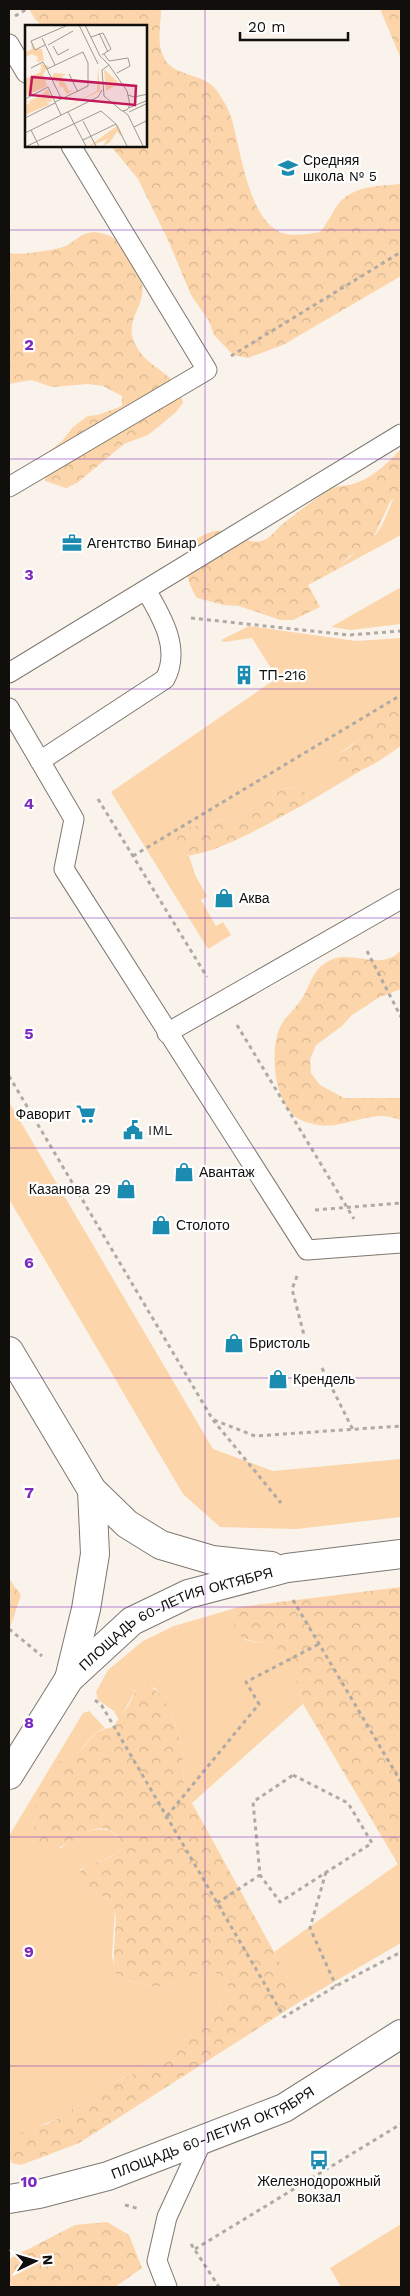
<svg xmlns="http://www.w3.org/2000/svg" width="410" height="2296" viewBox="0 0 410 2296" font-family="'Work Sans',sans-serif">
	<defs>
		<pattern id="forest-crowns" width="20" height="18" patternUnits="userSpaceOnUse" patternTransform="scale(1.25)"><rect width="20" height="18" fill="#fcd5aa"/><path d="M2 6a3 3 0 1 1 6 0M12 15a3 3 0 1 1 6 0" fill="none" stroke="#d7b691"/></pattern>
	</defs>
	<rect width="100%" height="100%" fill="#faf3eb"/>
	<g fill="#fcd5aa">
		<path d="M398,490H401V535L338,569C350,554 368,546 379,530C387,518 390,503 398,490Z"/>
		<polygon points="401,587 401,624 351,630 331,627"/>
		<polygon points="249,626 356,641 401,638 401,706 379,719 360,739 338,754 342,773 362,770 305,804 307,793 299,788 282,789 262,804 238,816 182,829 180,856 189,856 196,877 207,896 201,900 216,926 223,922 231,935 208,949 111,792 277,678 252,638 224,642 221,640"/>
		<polygon points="9,1102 213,1449 273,1471 401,1459 401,1517 296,1529 220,1527 183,1494 9,1199"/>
		<path d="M239,1607L232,1618L245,1640C254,1642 265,1642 273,1645C292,1655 298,1685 303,1704L192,1803L184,1786L182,1747L171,1711L155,1688L139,1684L119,1720L114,1711L98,1700L96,1692L108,1670L143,1641L174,1626Z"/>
		<path d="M89,1711L105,1728C90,1733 88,1744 77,1753C71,1758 62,1758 57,1764C39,1783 32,1810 34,1835L61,1848C79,1834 104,1818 121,1840V1849C109,1862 93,1860 80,1870L87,1891L97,1893L112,1902L115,1909L112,1956L116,1974C131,1983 153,1990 171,1984C191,1978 206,1965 226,1978L228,1987L210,2023L204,2029L187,2038L155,2064L102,2088L61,2117L40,2126L9,2146V1836L83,1713Z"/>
		<polygon points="398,1864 401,1864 401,1943 301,2001 274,1952"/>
		<polygon points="401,2224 401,2287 341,2287 330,2268"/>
	</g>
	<g fill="url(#forest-crowns)">
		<path d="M29,9H161C161,24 156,43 164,58C174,78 205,72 217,91C222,98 227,106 230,114C241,145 247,225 286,234C297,236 309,234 320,232C328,223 333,211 339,203C355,185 380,186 401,184V276L283,345L248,358L233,355L214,335L209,321L191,295L168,240L138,179L111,146H146V26H42L35,19Z"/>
		<polygon points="380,9 401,9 401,59"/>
		<path d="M94,232C118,234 127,249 136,270C138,274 141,279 142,284C146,308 122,320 136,346C150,372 177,370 183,403L176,412L158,427L148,435L124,444L77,483L66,488L45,481L44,461L47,453L62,441L73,427L88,416L98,415L122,406V396L103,386L88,384L52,387L31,380L9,384V253C18,256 54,250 63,247C75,242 80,233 94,232Z"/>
		<path d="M401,449V490L390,502L371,543L348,557L338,569L308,585L320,607L293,620H280L239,606L224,605L197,598C188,584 185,571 187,554C187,547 193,541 200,537C231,518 243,549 264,540C272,537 277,528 284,523C298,512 316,498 331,489C338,485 348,486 356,483C374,477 388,462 401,449Z"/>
		<path d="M401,706V746C382,758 347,789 328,763L332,755C354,751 367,728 384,715C389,711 396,709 401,706Z"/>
		<path d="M299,788L307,793L305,804C274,820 214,857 180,856L173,850L172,842L175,833L182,829L238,816L262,804L282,789Z"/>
		<path d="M401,950V989L378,998L352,1015L342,1026L316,1045L310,1060L311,1073L320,1085L344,1098H401V1120C366,1105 341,1138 301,1120C274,1109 269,1051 280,1027C285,1017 297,1007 303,997C311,983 313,969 329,961C351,948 382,973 401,950Z"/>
		<polygon points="9,1579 21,1595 9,1631"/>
		<path d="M401,1587V1864H398L303,1704C298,1685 293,1664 279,1650C260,1633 240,1653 232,1618L239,1607Z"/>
		<path d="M147,1683L161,1695L171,1711L182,1747L184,1786L192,1803L301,2001L79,2143L21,2165L12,2163L9,2157L11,2140L24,2131L47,2124L61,2117L102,2088L155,2064L174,2047L210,2023L228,1987L226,1978C205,1965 191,1979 171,1984C153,1990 132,1983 116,1974C109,1956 122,1912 111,1902C102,1893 89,1893 80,1887L77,1878C84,1857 105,1867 121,1849V1840C93,1803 65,1867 35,1844C31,1815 35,1786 56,1764C62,1758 71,1758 77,1753C94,1740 87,1732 113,1727L128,1706L139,1684Z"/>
		<polygon points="107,2222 129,2235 142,2268 115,2287 9,2287 9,2259 75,2225"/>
	</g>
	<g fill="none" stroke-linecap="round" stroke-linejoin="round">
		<defs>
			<g id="lane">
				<polyline points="9,44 26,73"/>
				<polyline points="9,487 207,370 71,146"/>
				<polyline points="9,673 401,434"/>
				<polyline points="9,708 74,819 64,869 307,1250 401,1243"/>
				<path d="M40,761L165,679C181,649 162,617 146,590"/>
				<polyline points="167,1033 401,899"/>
				<polyline points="167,2287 157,2261 167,2217 204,2137"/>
			</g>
			<g id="primary">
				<polyline points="9,1351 92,1490 127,1524 161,1545 212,1560 271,1566"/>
				<polyline points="69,1679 86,1609 95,1554 92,1490"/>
				<path id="s1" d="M9,1775L69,1679L132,1621L188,1594L287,1568L401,1554"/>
				<path id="s2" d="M9,2199L39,2194L108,2176L284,2108L401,2034"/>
			</g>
		</defs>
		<use href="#lane" stroke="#7e7871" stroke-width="21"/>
		<use href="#primary" stroke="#7e7871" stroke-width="30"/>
		<g stroke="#afaaa4" stroke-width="3" stroke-dasharray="4 4" stroke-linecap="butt">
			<polyline points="15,16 27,9"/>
			<polyline points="231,356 401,252"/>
			<polyline points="191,618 349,635 401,631"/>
			<polyline points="98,799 207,977"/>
			<polyline points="133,856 401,695"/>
			<polyline points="367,951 401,1017"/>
			<polyline points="237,1025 354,1219"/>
			<polyline points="9,1076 213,1420 281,1503"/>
			<polyline points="315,1210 401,1203"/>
			<polyline points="297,1276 292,1289 304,1335"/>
			<polyline points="322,1368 353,1430"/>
			<polyline points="214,1420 255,1436 401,1426"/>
			<polyline points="293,1600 401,1782"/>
			<polyline points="9,1629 42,1656"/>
			<polyline points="95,1700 102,1706 284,2017 336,1986 401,1952"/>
			<polygon points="293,1775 348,1803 372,1843 280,1902 260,1875 253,1802"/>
			<polyline points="167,1816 259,1704 246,1682 319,1644"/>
			<polyline points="326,1872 310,1928 336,1986"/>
			<polyline points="217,1903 260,1875"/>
			<polyline points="125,2205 140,2209"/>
			<polyline points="191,2244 219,2287"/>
			<polyline points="195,2249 401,2124"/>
		</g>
		<use href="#lane" stroke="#fff" stroke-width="19"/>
		<use href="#primary" stroke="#fff" stroke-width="28"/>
	</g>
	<path fill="none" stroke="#7b2cbf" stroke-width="1" stroke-opacity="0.55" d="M205,9V2287M9,230H401M9,459H401M9,689H401M9,918H401M9,1148H401M9,1378H401M9,1607H401M9,1837H401M9,2066H401"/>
	<defs>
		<symbol id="school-bare" viewBox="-9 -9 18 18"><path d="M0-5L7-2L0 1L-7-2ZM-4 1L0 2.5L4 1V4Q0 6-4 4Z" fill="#1c8bb0" stroke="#fff" stroke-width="2.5" paint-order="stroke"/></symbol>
		<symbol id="office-bare" viewBox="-9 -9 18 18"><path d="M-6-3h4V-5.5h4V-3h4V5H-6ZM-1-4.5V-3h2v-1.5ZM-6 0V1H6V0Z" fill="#1c8bb0" stroke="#fff" stroke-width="2.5" paint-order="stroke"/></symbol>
		<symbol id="building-bare" viewBox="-9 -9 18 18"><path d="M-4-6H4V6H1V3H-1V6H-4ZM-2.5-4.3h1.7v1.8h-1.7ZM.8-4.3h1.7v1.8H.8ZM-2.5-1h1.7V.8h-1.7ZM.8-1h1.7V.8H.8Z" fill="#1c8bb0" stroke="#fff" stroke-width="2.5" paint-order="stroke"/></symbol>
		<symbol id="shop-bare" viewBox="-9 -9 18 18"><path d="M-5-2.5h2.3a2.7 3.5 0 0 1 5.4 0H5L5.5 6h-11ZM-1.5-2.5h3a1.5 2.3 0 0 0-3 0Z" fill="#1c8bb0" stroke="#fff" stroke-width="2.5" paint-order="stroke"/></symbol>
		<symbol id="supermarket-bare" viewBox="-9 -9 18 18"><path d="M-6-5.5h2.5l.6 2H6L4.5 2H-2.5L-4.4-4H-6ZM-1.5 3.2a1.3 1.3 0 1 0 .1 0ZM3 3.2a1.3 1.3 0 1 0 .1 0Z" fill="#1c8bb0" stroke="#fff" stroke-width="2.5" paint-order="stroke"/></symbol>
		<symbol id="civic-bare" viewBox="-9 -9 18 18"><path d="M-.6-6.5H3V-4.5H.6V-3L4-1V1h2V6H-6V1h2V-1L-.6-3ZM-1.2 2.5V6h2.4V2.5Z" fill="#1c8bb0" stroke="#fff" stroke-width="2.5" paint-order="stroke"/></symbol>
		<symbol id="bus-bare" viewBox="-9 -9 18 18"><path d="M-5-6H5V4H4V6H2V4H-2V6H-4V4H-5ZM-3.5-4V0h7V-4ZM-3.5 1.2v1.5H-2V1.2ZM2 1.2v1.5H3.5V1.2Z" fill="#1c8bb0" stroke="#fff" stroke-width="2.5" paint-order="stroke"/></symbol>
	</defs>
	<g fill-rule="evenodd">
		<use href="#school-bare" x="274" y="154" width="28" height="28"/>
		<use href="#office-bare" x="58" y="529" width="28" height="28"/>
		<use href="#building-bare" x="230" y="661" width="28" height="28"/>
		<use href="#shop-bare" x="210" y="884" width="28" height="28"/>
		<use href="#supermarket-bare" x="72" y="1100" width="28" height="28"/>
		<use href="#civic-bare" x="119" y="1116" width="28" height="28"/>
		<use href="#shop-bare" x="170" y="1158" width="28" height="28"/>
		<use href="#shop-bare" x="112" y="1175" width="28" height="28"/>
		<use href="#shop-bare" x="147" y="1211" width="28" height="28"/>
		<use href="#shop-bare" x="220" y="1329" width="28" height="28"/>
		<use href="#shop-bare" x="264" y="1365" width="28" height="28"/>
		<use href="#bus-bare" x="305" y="2146" width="28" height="28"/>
	</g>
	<g text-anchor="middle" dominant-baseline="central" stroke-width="4.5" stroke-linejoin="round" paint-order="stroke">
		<g font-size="14" fill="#110f0c" stroke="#fff" text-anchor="start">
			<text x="303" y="160">Средняя<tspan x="303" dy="16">школа № 5</tspan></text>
			<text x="87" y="543">Агентство Бинар</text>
			<text x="259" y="675">ТП-216</text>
			<text x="239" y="898">Аква</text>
			<text x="71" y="1114" text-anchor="end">Фаворит</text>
			<text x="148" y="1130">IML</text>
			<text x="199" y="1172">Авантаж</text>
			<text x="111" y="1189" text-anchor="end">Казанова 29</text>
			<text x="176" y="1225">Столото</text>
			<text x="249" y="1343">Бристоль</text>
			<text x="293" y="1379">Крендель</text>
			<text x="319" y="2181" text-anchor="middle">Железнодорожный<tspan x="319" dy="16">вокзал</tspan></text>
		</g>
		<g font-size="14" fill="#110f0c" stroke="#fff">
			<text stroke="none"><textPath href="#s1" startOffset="239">ПЛОЩАДЬ 60-ЛЕТИЯ ОКТЯБРЯ</textPath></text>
			<text stroke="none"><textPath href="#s2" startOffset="215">ПЛОЩАДЬ 60-ЛЕТИЯ ОКТЯБРЯ</textPath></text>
		</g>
	</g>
	<g transform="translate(25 25)">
		<rect width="122" height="122" fill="#faf3eb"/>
		<path d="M73,41L75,66L36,85L72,66ZM29,48L41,49L37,52L44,66L49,65L42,69L37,61L35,63L33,53L32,57L27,51ZM13,72L11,82L19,76L25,79L0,90V81L6,77L0,78Z" fill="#fcd5aa"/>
		<path d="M6,18L10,24H17L19,36L12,37L13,32L6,29L0,33L1,27L7,24ZM15,39L24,41L18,49L22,61L0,71V54L16,47L15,43L18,45ZM80,45L94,58L81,66L79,45ZM23,64L27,77H18L16,81L11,82L10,75ZM93,100L96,107V111L92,107L85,117L78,121L82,114L63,122Z" fill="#fcd5aa"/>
		<path fill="none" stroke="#9d9892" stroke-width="1" d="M54,0L73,39M60,0L75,31L84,40M74,8L83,27M66,12L78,8L86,24L77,30M17,13L30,40M20,20L10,25L6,16L43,0M23,20L48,6M28,21L33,30L44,24M79,29L84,36L103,33L105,41L92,48M84,40L102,66L105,80L102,85L97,86L79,71L77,45ZM6,43L18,37L22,44M44,49L53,67M103,70L109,72L123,69M0,74L23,62L36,90M30,77L63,61V38L58,27L22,44L36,73M104,83L123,75M98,86L103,90L119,123M43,87L62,123M104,87L123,78M0,93L30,78M58,96L72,123M109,102L123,95M6,105L15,123M0,108L73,72L77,65M58,115L91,99M0,122L76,86L91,99L103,123"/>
		<path fill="#c2185b" fill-opacity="0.15" stroke="#c2185b" stroke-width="2.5" d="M7,52L111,61L110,80L5,70Z"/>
		<rect width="122" height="122" fill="none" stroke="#110f0c" stroke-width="2.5"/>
	</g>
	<g font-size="16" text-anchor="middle" font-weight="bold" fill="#7b2cbf" stroke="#fff" stroke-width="4.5" stroke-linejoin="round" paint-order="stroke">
		<text x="29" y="350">2</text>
		<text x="29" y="580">3</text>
		<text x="29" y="809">4</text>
		<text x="29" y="1039">5</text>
		<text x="29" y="1268">6</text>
		<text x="29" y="1498">7</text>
		<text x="29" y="1728">8</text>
		<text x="29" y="1957">9</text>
		<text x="29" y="2187">10</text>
	</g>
	<rect width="410" height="2296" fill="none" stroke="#110f0c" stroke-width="20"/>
	<g transform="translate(35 2261) rotate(85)" stroke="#ffffff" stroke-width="4" paint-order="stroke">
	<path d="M0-4L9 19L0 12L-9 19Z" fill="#110f0c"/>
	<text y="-8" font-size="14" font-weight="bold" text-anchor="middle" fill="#110f0c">N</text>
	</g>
	<path d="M240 32v8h108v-8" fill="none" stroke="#110f0c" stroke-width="2.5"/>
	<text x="248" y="32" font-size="15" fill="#110f0c" stroke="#ffffff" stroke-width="4" paint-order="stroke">20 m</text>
</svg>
